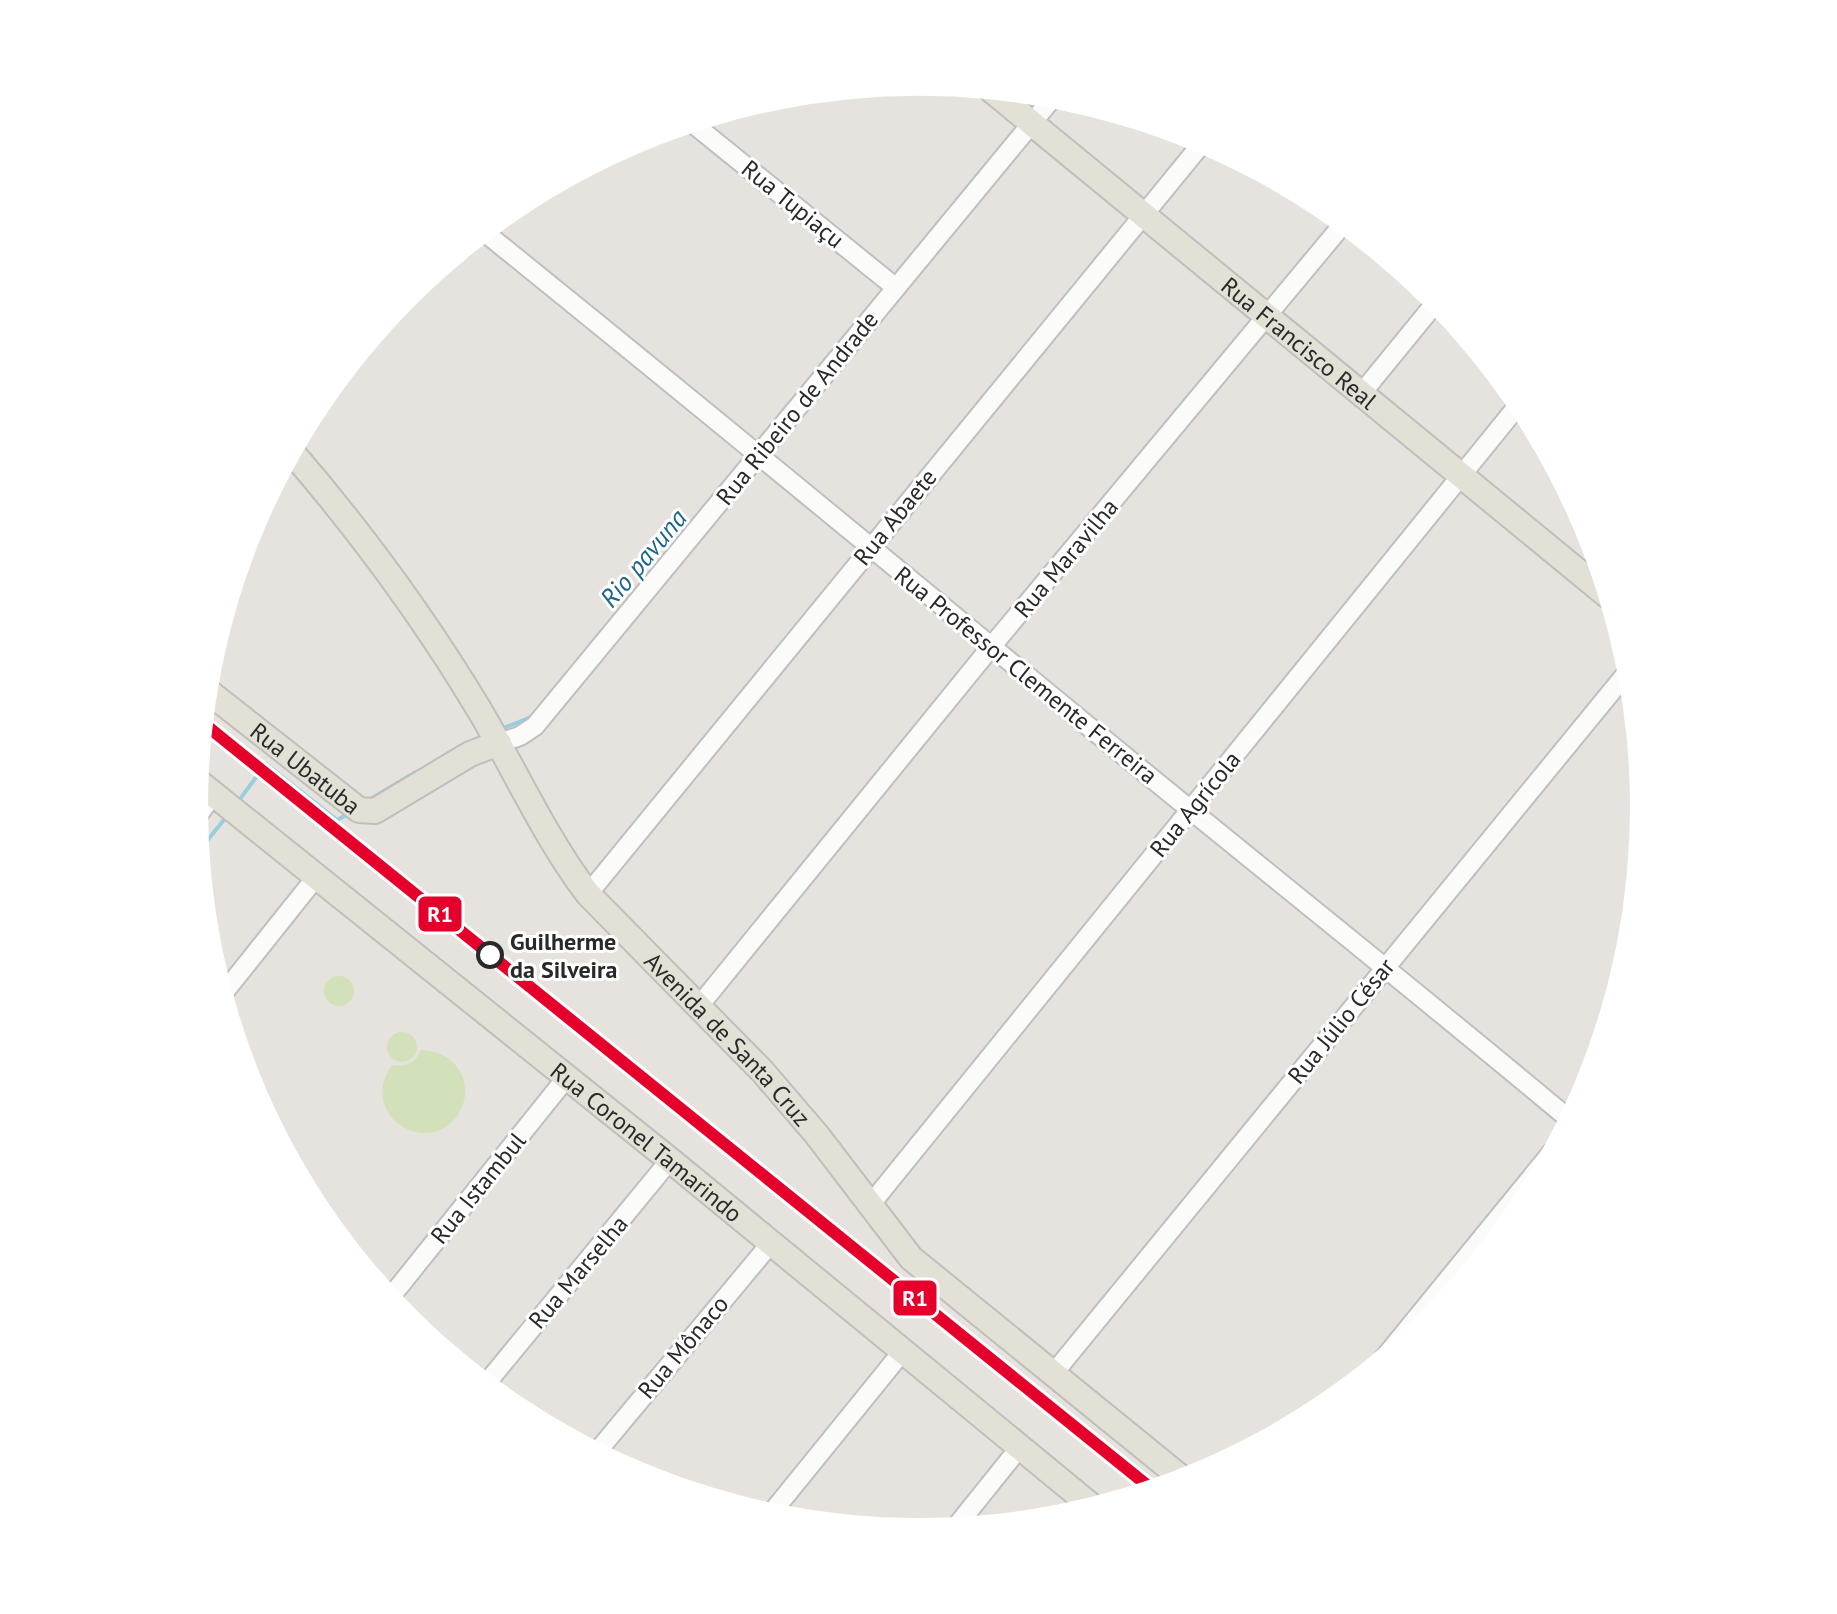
<svg xmlns="http://www.w3.org/2000/svg" width="1837" height="1614" viewBox="0 0 1837 1614" font-family="'PT Sans',sans-serif">
	<rect width="100%" height="100%" fill="#e6e3df"/>
	<g fill="#d2e1ba">
		<circle cx="339" cy="991" r="15"/>
		<circle cx="402" cy="1047" r="15"/>
		<path d="M421,1050C439,1051 454,1058 462,1075C467,1087 466,1100 460,1111C432,1162 356,1116 392,1065C405,1067 415,1064 421,1050Z"/>
	</g>
	<g fill="none" stroke-linecap="round" stroke-linejoin="round">
		<g stroke="#9acde0" stroke-width="4">
			<polyline points="499,730 531,717"/>
			<polyline points="369,800 416,772"/>
			<polyline points="237,803 266,764 337,820 348,814"/>
			<polyline points="198,852 227,816"/>
		</g>
		<defs>
			<g id="minor">
				<polyline points="691,122 895,287"/>
				<path d="M483,231C703,408 920,588 1138,767C1282,885 1427,1000 1570,1120"/>
				<polyline points="1361,394 1437,301"/>
				<polyline points="283,466 295,456"/>
				<polyline points="499,743 520,736 535,726 1055,95"/>
				<polyline points="195,819 214,794"/>
				<polyline points="588,894 1204,141"/>
				<polyline points="222,995 317,876"/>
				<polyline points="699,1006 991,647 1344,223"/>
				<polyline points="870,1205 1520,403"/>
				<polyline points="389,1299 567,1077"/>
				<polyline points="1384,1358 1552,1152"/>
				<polyline points="1053,1374 1630,669"/>
				<polyline points="485,1385 670,1160"/>
				<polyline points="596,1453 771,1243"/>
				<polyline points="769,1516 902,1352"/>
				<polyline points="955,1528 1020,1447"/>
			</g>
			<g id="major">
				<path id="s1" d="M990,89L1608,596"/>
				<path id="s2" d="M291,451C360,531 426,621 480,711C516,772 545,837 588,894L763,1072L817,1135L911,1258L1184,1480"/>
				<path id="s3" d="M205,689L359,810L375,811L470,754L499,743"/>
				<path id="s4" d="M196,780L670,1160L1094,1508"/>
			</g>
		</defs>
		<use href="#minor" stroke="#c0bfc0" stroke-width="22"/>
		<use href="#major" stroke="#bfbebd" stroke-width="28"/>
		<use href="#minor" stroke="#fbfbfa" stroke-width="18"/>
		<use href="#major" stroke="#e3e0d5" stroke-width="24"/>
		<defs>
			<polyline id="rail-1" points="202,722 1153,1490"/>
		</defs>
		<use href="#rail-1" stroke="#fff" stroke-width="18"/>
		<use href="#rail-1" stroke="#e4002b" stroke-width="12"/>
	</g>
	<circle fill="#fff" stroke="#292929" stroke-width="4" cx="490" cy="955" r="12"/>
	<g text-anchor="middle" dominant-baseline="central" stroke-width="6" stroke-linejoin="round" paint-order="stroke">
		<g font-size="24" fill="#292929" stroke="#fff">
			<text transform="translate(793 204) rotate(39)">Rua Tupiaçu</text>
			<text stroke="none"><textPath href="#s1" startOffset="400">Rua Francisco Real</textPath></text>
			<text transform="translate(797 408) rotate(-51)">Rua Ribeiro de Andrade</text>
			<text transform="translate(895 517) rotate(-51)">Rua Abaete</text>
			<text transform="translate(1066 558) rotate(-50)">Rua Maravilha</text>
			<text transform="translate(1026 675) rotate(39)">Rua Professor Clemente Ferreira</text>
			<text stroke="none"><textPath href="#s3" startOffset="128">Rua Ubatuba</textPath></text>
			<text transform="translate(1195 804) rotate(-51)">Rua Agrícola</text>
			<text transform="translate(1341 1021) rotate(-51)">Rua Júlio César</text>
			<text stroke="none"><textPath href="#s2" startOffset="736">Avenida de Santa Cruz</textPath></text>
			<text stroke="none"><textPath href="#s4" startOffset="578">Rua Coronel Tamarindo</textPath></text>
			<text transform="translate(478 1188) rotate(-51)">Rua Istambul</text>
			<text transform="translate(578 1272) rotate(-50)">Rua Marselha</text>
			<text transform="translate(683 1347) rotate(-50)">Rua Mônaco</text>
		</g>
		<g font-size="24" font-weight="bold" fill="#292929" stroke="#fff" text-anchor="start">
			<text x="510" y="941">Guilherme<tspan x="510" dy="28">da Silveira</tspan></text>
		</g>
		<g font-size="26" font-style="italic" fill="#1c6389" stroke="#fff">
			<text transform="translate(643 558) rotate(-50)">Rio pavuna</text>
		</g>
	</g>
	<path d="M0 0H1837V1614H0ZM208 807a711 711 0 1 1 1422 0a711 711 0 1 1-1422 0Z" fill="#fff" fill-rule="evenodd"/>
	<g stroke="#fff" stroke-width="3">
		<rect x="417" y="895" width="46" height="38" rx="8" fill="#e4002b"/>
		<rect x="892" y="1279" width="46" height="38" rx="8" fill="#e4002b"/>
	</g>
	<g font-size="22" text-anchor="middle" font-weight="bold" fill="#fff">
		<text x="440" y="922">R1</text>
		<text x="915" y="1306">R1</text>
	</g>
</svg>
